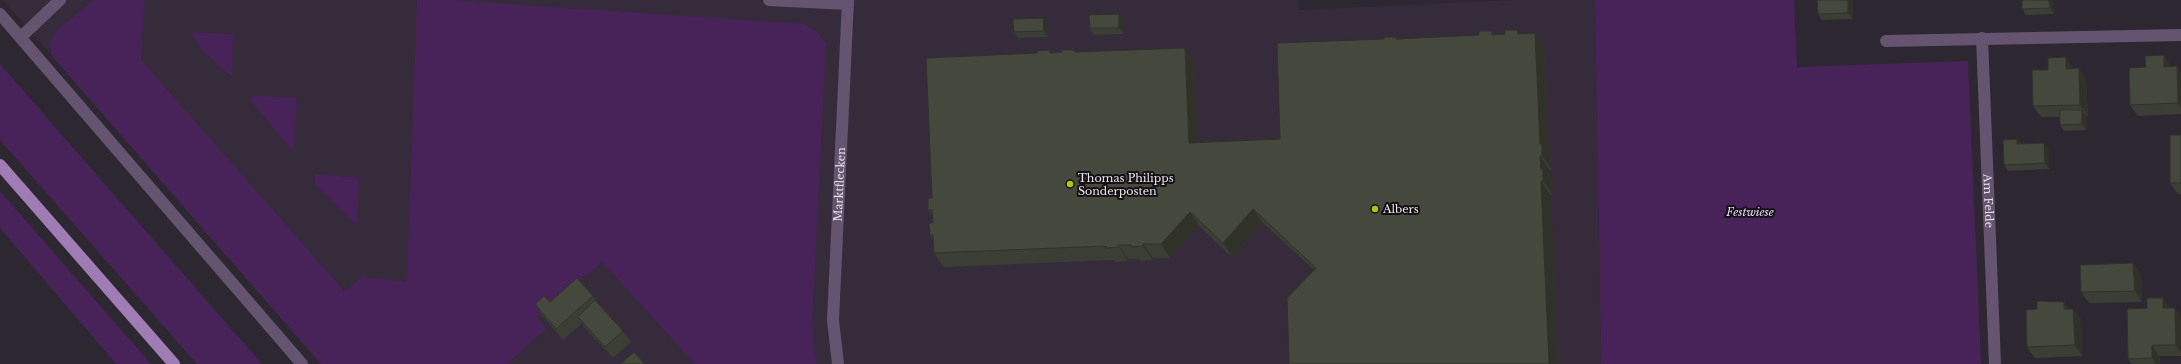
<svg xmlns="http://www.w3.org/2000/svg" width="2181" height="364" viewBox="0 0 2181 364" font-family="'Libre Baskerville',serif">
	<rect width="100%" height="100%" fill="#2d2731"/>
	<polygon fill="#352b3b" points="3,0 1298,0 1299,10 1516,0 1595,0 1601,364 321,364"/>
	<g fill="#47235a">
		<polygon points="94,0 144,0 141,60 345,292 362,277 407,282 417,0 449,0 805,24 818,33 826,44 812,324 816,364 695,364 602,262 537,317 546,329 507,364 321,364 52,56 49,45 56,31"/>
		<polygon points="1595,0 1794,0 1797,67 1968,61 1981,364 1601,364"/>
		<polygon points="191,32 233,34 232,77 201,49"/>
		<polygon points="0,64 262,364 197,364 0,140"/>
		<polygon points="252,95 297,98 294,152 251,102"/>
		<polygon points="315,174 359,178 357,226 315,184"/>
		<polygon points="0,191 151,364 116,364 0,228"/>
	</g>
	<g fill="none" stroke-linecap="round" stroke-linejoin="round">
		<g stroke="#65546f" stroke-width="12">
			<polyline points="769,0 848,4"/>
			<polyline points="0,14 302,364"/>
			<polyline points="21,37 60,0"/>
			<path id="s1" d="M1982,38L1995,364"/>
			<polyline points="1886,41 2181,35"/>
			<path id="s2" d="M838,364L833,320L848,0"/>
		</g>
		<polyline stroke="#a07cb5" stroke-width="12" points="0,165 174,364"/>
	</g>
	<g fill="#3b3e34">
		<polygon points="1852,0 1853,19 1822,20 1818,14"/>
		<polygon points="2053,0 2054,14 2026,15 2022,9"/>
		<polygon points="1043,18 1048,24 1048,37 1018,38 1014,32"/>
		<polygon points="1123,20 1124,34 1094,35 1090,28"/>
		<polygon points="1520,34 1545,47 1549,155 1552,158 1552,170 1550,170 1550,180 1553,183 1553,195 1551,195 1558,364 1289,364 1314,270 1263,223 1232,257 1199,226 1170,258 1153,258 1153,260 1141,261 1139,259 1128,259 1128,261 1115,262 1114,260 944,267 934,253 934,241 930,235 933,223 933,216 928,210 932,198 1037,53 1049,50 1051,53 1185,48 1194,62 1198,142 1280,139 1384,39 1396,37 1397,39"/>
		<polygon points="2171,66 2181,73 2181,114 2138,116 2130,105"/>
		<polygon points="2073,68 2086,79 2088,116 2086,116 2087,130 2064,131 2060,125 2060,117 2041,117 2033,106"/>
		<polygon points="2181,135 2181,194 2178,194 2170,183"/>
		<polygon points="2017,139 2021,144 2044,143 2049,149 2049,169 2008,171 2004,165"/>
		<polygon points="2133,263 2141,274 2142,302 2089,303 2081,292"/>
		<polygon points="593,296 600,306 623,331 631,342 613,358 585,328 582,323 563,340 542,315 535,304"/>
		<polygon points="2170,308 2181,316 2181,356 2159,356 2160,364 2132,364 2128,359"/>
		<polygon points="2069,309 2073,309 2081,320 2082,356 2035,358 2027,347"/>
	</g>
	<g fill="#30322a">
		<polygon points="1848,0 1852,0 1853,19 1848,13"/>
		<polygon points="2049,0 2053,0 2054,14 2050,8"/>
		<polygon points="1119,14 1123,20 1124,34 1119,28"/>
		<polygon points="1043,18 1048,24 1048,37 1044,31"/>
		<polygon points="1535,33 1545,47 1549,155 1552,158 1552,170 1542,156 1540,144"/>
		<polygon points="1185,48 1194,62 1199,157 1189,143"/>
		<polygon points="2164,55 2171,66 2164,67"/>
		<polygon points="2066,57 2073,68 2066,69"/>
		<polygon points="2177,66 2181,73 2181,108 2178,103"/>
		<polygon points="2079,68 2086,79 2088,116 2080,105"/>
		<polygon points="2082,110 2086,116 2087,130 2082,124"/>
		<polygon points="2017,139 2021,145 2017,144"/>
		<polygon points="2044,143 2049,149 2049,169 2045,163"/>
		<polygon points="1540,156 1550,170 1550,180 1553,183 1553,195 1543,181 1541,169"/>
		<polygon points="1541,181 1551,195 1558,364 1549,364"/>
		<polygon points="1253,209 1263,223 1232,257 1223,243"/>
		<polygon points="1190,212 1199,226 1170,258 1161,244"/>
		<polygon points="1143,244 1153,258 1153,260 1143,246"/>
		<polygon points="1118,245 1128,259 1128,261 1119,247"/>
		<polygon points="2133,263 2141,274 2142,302 2135,291"/>
		<polygon points="2163,298 2171,309 2163,308"/>
		<polygon points="2064,302 2072,313 2064,309"/>
		<polygon points="2175,308 2181,316 2181,353 2176,345"/>
		<polygon points="2073,309 2081,320 2082,356 2075,345"/>
		<polygon points="2152,345 2159,356 2160,364 2156,364 2152,358"/>
	</g>
	<g fill="#45483c" stroke="#30322a">
		<polygon points="1817,0 1848,0 1848,13 1818,14"/>
		<polygon points="2022,0 2049,0 2050,8 2022,9"/>
		<polygon points="1119,14 1119,28 1090,28 1089,15"/>
		<polygon points="1043,18 1044,31 1014,32 1013,19"/>
		<polygon points="1505,30 1517,30 1518,34 1535,33 1540,144 1542,144 1542,156 1540,156 1541,169 1543,169 1543,181 1541,181 1549,364 1289,364 1287,298 1316,268 1253,209 1223,243 1190,212 1161,244 1143,244 1143,246 1131,247 1131,245 1118,245 1119,247 1106,248 1106,246 934,253 933,235 930,235 929,223 933,223 932,210 928,210 928,198 932,198 926,58 1037,53 1037,51 1049,50 1050,53 1062,52 1062,50 1074,50 1075,52 1185,48 1189,143 1280,139 1277,43 1384,39 1384,37 1396,37 1396,39 1479,35 1479,31 1492,31 1492,35 1505,34"/>
		<polygon points="2164,55 2164,67 2177,66 2178,103 2130,105 2129,68 2146,67 2145,56"/>
		<polygon points="2066,57 2066,69 2079,68 2080,105 2033,106 2032,70 2048,70 2048,58"/>
		<polygon points="2060,110 2082,110 2082,124 2060,125"/>
		<rect x="2170" y="135" width="11" height="48"/>
		<polygon points="2017,139 2017,144 2044,143 2045,163 2004,165 2003,140"/>
		<polygon points="2133,263 2135,291 2081,292 2080,265"/>
		<polygon points="577,278 593,296 556,329 535,304 544,296 550,302"/>
		<polygon points="2147,298 2163,298 2163,308 2175,308 2176,345 2152,345 2152,358 2128,359 2127,309 2147,308"/>
		<polygon points="595,300 623,331 605,347 578,317"/>
		<polygon points="2037,301 2064,302 2064,309 2073,309 2075,345 2027,347 2026,310 2037,309"/>
		<polygon points="634,352 645,364 620,364"/>
	</g>
	<g fill="#adc60f" stroke="#141115" stroke-width="1.5">
		<circle cx="1070" cy="184" r="4"/>
		<circle cx="1375" cy="209" r="4"/>
	</g>
	<g text-anchor="middle" dominant-baseline="central" stroke-width="4" stroke-linejoin="round" paint-order="stroke">
		<g font-size="11" fill="#e8e4ea" stroke="#141115" text-anchor="start">
			<text x="1078" y="178">Thomas Philipps<tspan x="1078" dy="13">Sonderposten</tspan></text>
			<text x="1383" y="209">Albers</text>
		</g>
		<g font-size="11" fill="#e8e4ea" stroke="#141115">
			<text stroke="none"><textPath href="#s2" startOffset="180">Marktflecken</textPath></text>
			<text stroke="none"><textPath href="#s1" startOffset="163">Am Felde</textPath></text>
		</g>
		<g font-size="11" font-style="italic" fill="#edd6fb" stroke="#141115">
			<text x="1750" y="212">Festwiese</text>
		</g>
	</g>
</svg>
